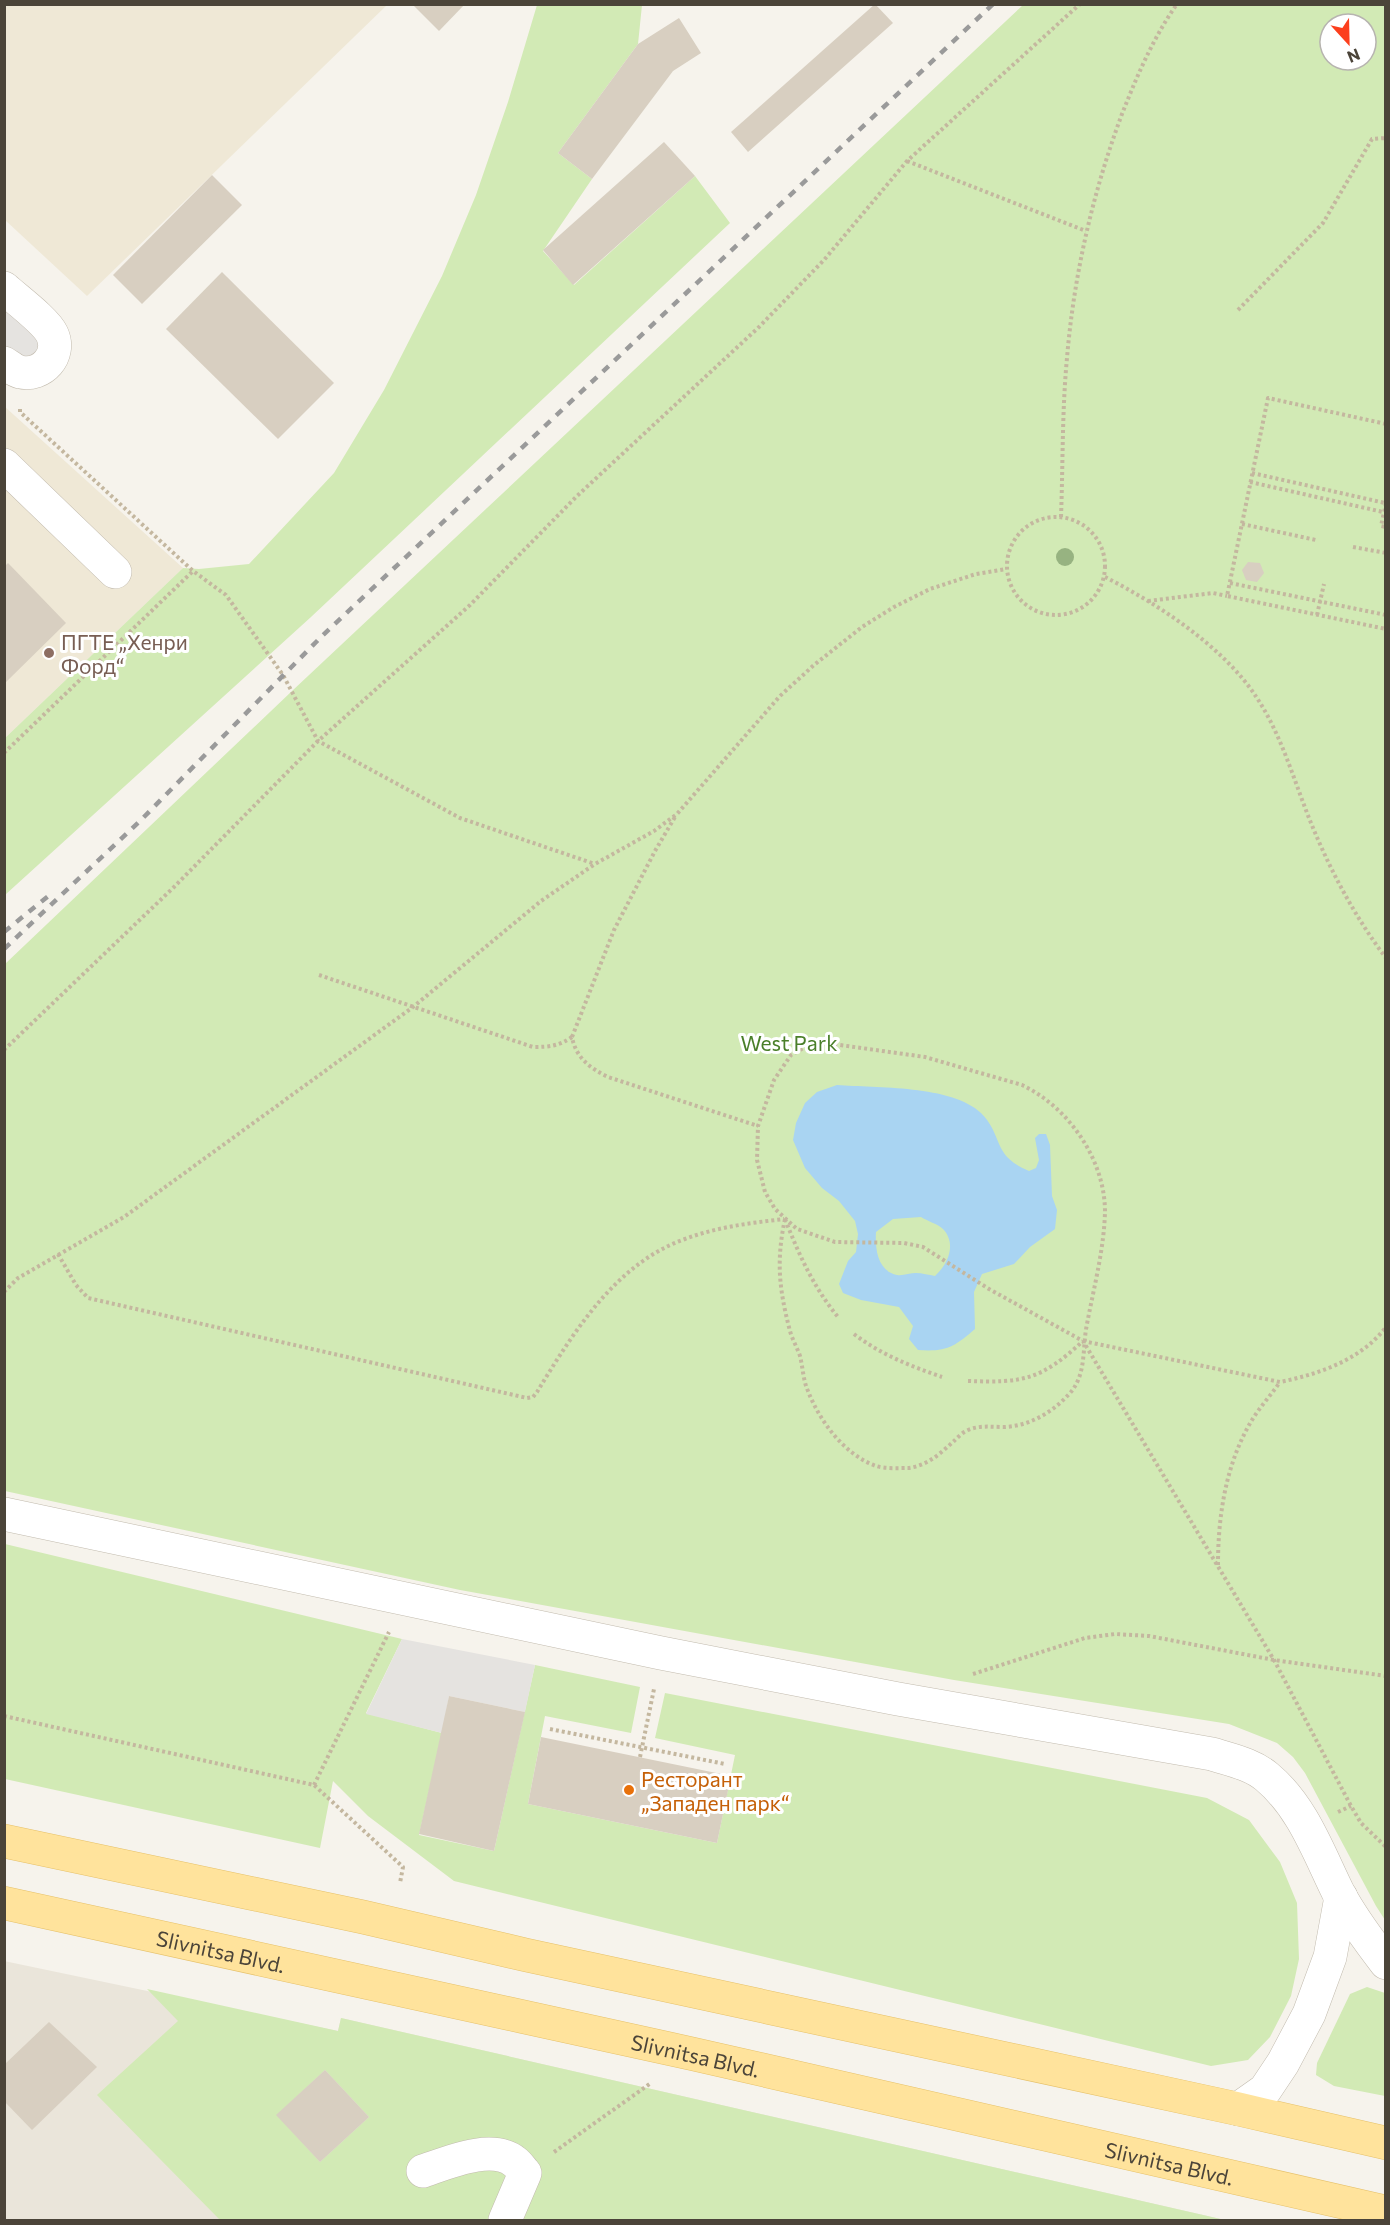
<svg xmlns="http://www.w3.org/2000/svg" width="1390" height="2225" viewBox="0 0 1390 2225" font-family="Commissioner,sans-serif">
	<rect width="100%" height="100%" fill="#f6f3ec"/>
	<polygon fill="#eae5da" points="4,1961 338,2031 341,2018 1225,2220 5,2220"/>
	<g fill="#efe8d6">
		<polygon points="4,5 5,4 387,5 87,296 5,220"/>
		<polygon points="4,406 183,568 5,738 4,738"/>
	</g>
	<g fill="#d2eab5" fill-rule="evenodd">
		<polygon points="537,5 642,5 638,44 558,153 592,179 543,251 574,285 695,176 730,223 311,617 5,895 5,738 183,568 199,569 249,564 334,473 384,390 442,276 476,195 508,102"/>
		<path d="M1023,5H1385V1920L1376,1906L1305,1773L1293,1757L1277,1743L1229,1724L954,1680L460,1590L5,1491V964L292,691ZM1330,24H1366V60H1330Z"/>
		<polygon points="5,1544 402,1639 366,1713 442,1733 419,1835 494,1851 535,1665 640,1687 631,1733 545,1716 528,1804 717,1843 735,1755 655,1738 665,1693 1207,1798 1249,1820 1280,1862 1297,1903 1299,1959 1291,1996 1270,2037 1248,2060 1211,2066 454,1881 368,1816 333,1781 320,1848 5,1779"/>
		<polygon points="1367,1987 1385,1993 1385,2096 1334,2086 1316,2075 1317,2063 1350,1994"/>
		<path d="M147,1989L338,2031L341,2018L1225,2220H220L97,2095L178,2021ZM325,2070L369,2117L320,2162L277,2115Z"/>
	</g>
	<g fill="#e5e3e0">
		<polygon points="4,288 53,355 5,363"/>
		<polygon points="402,1639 535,1665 525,1712 449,1696 442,1733 366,1714"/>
	</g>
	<path fill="#a9d4f2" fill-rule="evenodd" d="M837,1085C876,1088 952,1085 981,1113C1004,1136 991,1155 1029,1171L1036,1168L1039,1160L1035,1138L1039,1134H1046L1050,1145L1052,1196L1057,1210L1055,1229L1030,1247L1014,1264L982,1274L974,1292L975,1329C954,1347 947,1352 918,1350L909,1339L913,1326L899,1307L861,1300L843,1293L839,1284L848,1261L856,1252L858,1234L855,1221L839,1201L822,1188L805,1168L793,1140L796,1123L805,1103L817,1092ZM921,1217C927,1221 938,1224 943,1229C957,1244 948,1264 935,1276C929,1275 922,1273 916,1273C910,1273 903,1276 897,1275C877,1271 875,1248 876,1232L893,1219Z"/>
	<g fill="#d8cfc1">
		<polygon points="412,4 465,4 439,31"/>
		<polygon points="875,4 893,23 748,152 731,132"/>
		<polygon points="679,18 701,53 673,71 592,179 558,153 638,44"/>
		<polygon points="664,142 695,176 573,285 543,250"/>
		<polygon points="212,175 242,205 142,304 113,275"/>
		<polygon points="222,272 334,383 278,439 166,329"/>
		<polygon points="1248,562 1260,563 1264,573 1257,582 1246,580 1242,570"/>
		<polygon points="8,563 66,623 4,684 4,567"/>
		<polygon points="449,1696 525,1712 494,1851 419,1834"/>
		<polygon points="541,1737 731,1776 717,1843 528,1804"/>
		<polygon points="49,2022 97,2067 32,2130 4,2101 4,2065"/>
		<polygon points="325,2070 369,2117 320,2162 276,2115"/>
	</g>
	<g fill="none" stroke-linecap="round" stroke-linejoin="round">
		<defs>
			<g id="minor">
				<path d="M4,288C16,299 46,321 52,334C62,355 42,377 20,372C15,371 9,366 4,363"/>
				<polyline points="4,465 115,572"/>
				<path d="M4,1514L661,1653L898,1699L1212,1754C1231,1760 1252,1764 1267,1777C1303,1807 1319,1854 1339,1894C1352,1918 1369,1941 1386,1963"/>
				<polyline points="1238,2109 1265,2090 1283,2063 1309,2014 1330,1957 1341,1897"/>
				<path d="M423,2171C447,2163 492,2143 515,2162C519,2165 522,2170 525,2173L505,2220"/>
			</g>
			<g id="major">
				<polyline points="4,1841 363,1917 526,1955 1238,2109 1386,2143"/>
				<path id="s1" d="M4,1903L693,2054L1386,2212"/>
			</g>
		</defs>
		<use href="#minor" stroke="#c2bbae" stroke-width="34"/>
		<use href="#major" stroke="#e6c16a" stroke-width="34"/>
		<g stroke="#c4b79f" stroke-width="4" stroke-dasharray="3 3" stroke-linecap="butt">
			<polyline points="907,161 1086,231"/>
			<polyline points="1238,310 1323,223 1372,139 1386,138"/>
			<polyline points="20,409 20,412 193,571 226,595 283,675 318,741 460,818 595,864"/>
			<polyline points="1386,424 1268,398 1227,596 1386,629"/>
			<polyline points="1252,473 1385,503"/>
			<polyline points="1250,482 1383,512"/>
			<polyline points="1386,503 1381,526 1386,527"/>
			<circle cx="1056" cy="566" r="49"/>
			<path d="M1061,517C1063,464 1062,410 1067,358C1074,274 1093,192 1122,114C1137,76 1153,38 1177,4"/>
			<polyline points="1242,524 1316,540"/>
			<polyline points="1353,547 1386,553"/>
			<path d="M1105,577C1158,604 1224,647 1257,698C1282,736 1294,781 1311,823C1330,870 1355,917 1386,958"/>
			<polyline points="1230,583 1386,615"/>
			<polyline points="1148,601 1213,593 1227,596"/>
			<polyline points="1317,615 1324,584"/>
			<polyline points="4,753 193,571"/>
			<path d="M319,975L533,1047C549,1047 559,1046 572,1037C576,1058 590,1068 608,1077L758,1126"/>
			<polyline points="572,1037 614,930 655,851 675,817"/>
			<polyline points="4,1050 174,887 318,741 470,605 577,496 759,327 824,260 907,161 1080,4"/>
			<path d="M785,1219C776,1261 779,1289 790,1331C792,1339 797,1347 800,1356C803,1368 803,1380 808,1391C820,1422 845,1455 876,1466C885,1469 899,1468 908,1468C927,1466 941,1453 954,1441C958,1437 963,1432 968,1430C980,1425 991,1427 1004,1427C1030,1426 1053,1412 1070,1393C1087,1374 1082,1347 1087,1324C1094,1287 1104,1249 1105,1212C1105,1159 1068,1107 1022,1085L925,1057L826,1043L809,1045L791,1055L774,1080L758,1126L757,1160L765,1192L775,1209L797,1229L835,1242L904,1243L923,1247L989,1289L1083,1341L1274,1660L1351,1806L1361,1823L1386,1847"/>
			<path d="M785,1219C799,1255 814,1288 838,1317"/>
			<path d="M58,1254L76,1285L88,1298L527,1398L533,1397L537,1392C573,1333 616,1263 685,1239C717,1227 750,1223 784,1219"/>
			<polyline points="4,1292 18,1278 124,1217 413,1007 541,901 595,864 654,831 677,814 780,696 814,665 862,627 894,607 930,589 976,574 1006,569"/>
			<path d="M854,1334C880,1354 910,1366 942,1377"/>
			<path d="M1083,1341L1280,1382C1319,1374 1361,1360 1386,1327"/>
			<path d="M968,1381C1023,1383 1041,1380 1083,1341"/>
			<path d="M1218,1565C1218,1515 1226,1463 1252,1420C1260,1407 1271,1395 1280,1382"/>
			<polyline points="973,1674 1085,1638 1115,1634 1149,1636 1274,1660 1386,1676"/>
			<polyline points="4,1716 314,1785 403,1867 400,1883"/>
			<polyline points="550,1729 725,1764"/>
			<polyline points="640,1757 654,1689"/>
			<polyline points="314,1785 389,1632"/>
			<polyline points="1338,1812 1351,1806"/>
			<polyline points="554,2152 651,2083"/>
		</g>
		<use href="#minor" stroke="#fff" stroke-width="33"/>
		<use href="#major" stroke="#ffe39c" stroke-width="33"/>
		<g stroke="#9a9a9a" stroke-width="4.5" stroke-dasharray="8 8" stroke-linecap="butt">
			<polyline points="4,932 52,893"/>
			<polyline points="4,949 140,821 322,636 993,4"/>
		</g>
	</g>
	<circle fill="#97b381" cx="1065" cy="557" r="9"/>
	<circle fill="#8d6e63" stroke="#fff" stroke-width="2" cx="49" cy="653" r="6"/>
	<circle fill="#e8710a" stroke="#fff" stroke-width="2" cx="629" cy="1790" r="6"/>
	<g text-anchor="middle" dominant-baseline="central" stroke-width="6" stroke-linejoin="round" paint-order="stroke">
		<g font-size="21" fill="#785e54" stroke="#fff" text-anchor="start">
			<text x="61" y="641">ПГТЕ „Хенри<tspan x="61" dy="24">Форд“</tspan></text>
		</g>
		<g font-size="21" fill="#4a7f2a" stroke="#fff">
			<text x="789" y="1042">West Park</text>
		</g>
		<g font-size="21" fill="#c56008" stroke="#fff" text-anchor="start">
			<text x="641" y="1778">Ресторант<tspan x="641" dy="24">„Западен парк“</tspan></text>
		</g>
		<g font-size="21" fill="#4b4439" stroke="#fff">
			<text stroke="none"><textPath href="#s1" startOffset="222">Slivnitsa Blvd.</textPath></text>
			<text stroke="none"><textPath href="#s1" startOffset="708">Slivnitsa Blvd.</textPath></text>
			<text stroke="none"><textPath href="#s1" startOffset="1194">Slivnitsa Blvd.</textPath></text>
		</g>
	</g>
	<rect width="1390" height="2225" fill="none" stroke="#4b4439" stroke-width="12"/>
	<g transform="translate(1348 42) rotate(158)"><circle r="28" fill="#ffffff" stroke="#b7b4b0" stroke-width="1.5"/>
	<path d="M0-4.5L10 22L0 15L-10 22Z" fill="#fc3f1d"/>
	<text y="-9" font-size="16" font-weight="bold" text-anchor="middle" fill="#4b4439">N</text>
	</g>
</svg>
